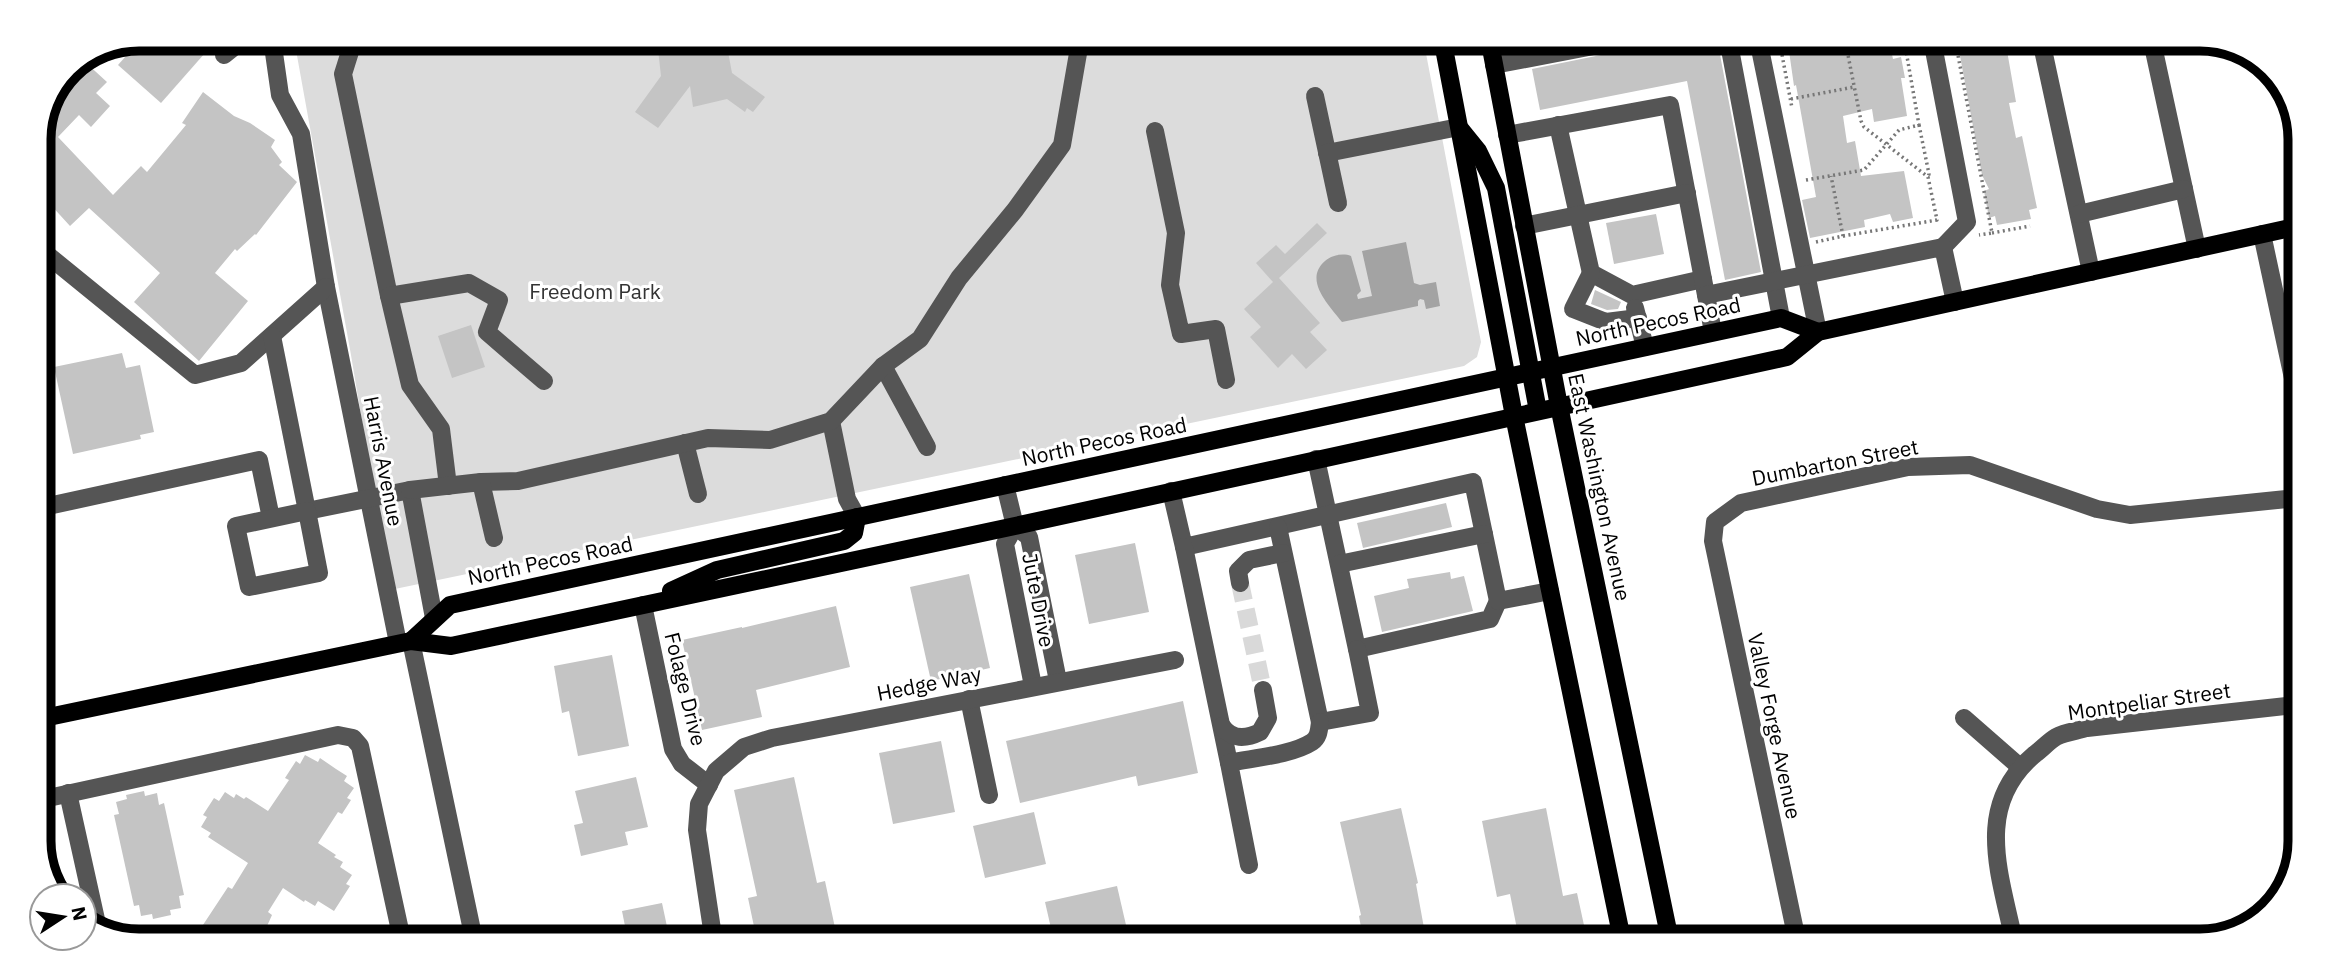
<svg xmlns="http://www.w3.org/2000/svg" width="2339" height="980" viewBox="0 0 2339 980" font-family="'IBM Plex Sans',sans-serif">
	<rect width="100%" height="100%" fill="#fff"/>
	<polygon fill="#dcdcdc" points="294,39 1424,43 1481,342 1477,357 1464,366 390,590 351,355"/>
	<path fill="#a3a3a3" d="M1406,242L1414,283L1420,285L1436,282L1440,306L1426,309L1424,300L1420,299L1418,301V306L1342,322C1329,305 1303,280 1325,261C1332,255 1343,253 1351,256L1361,291L1357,295L1358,299L1372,296L1362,251Z"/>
	<g fill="#c4c4c4">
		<polygon points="141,39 189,39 205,53 161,103 118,65"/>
		<polygon points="657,40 726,41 732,73 765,97 753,112 747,108 745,112 727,99 693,107 690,86 658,128 635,112 661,76"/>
		<polygon points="1655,44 1718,44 1761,272 1725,280 1687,81 1540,110 1532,69"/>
		<polygon points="1788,44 1890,45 1893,59 1901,57 1905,78 1901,78 1907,116 1874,122 1872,109 1843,116 1847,143 1855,141 1861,176 1904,171 1913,218 1893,222 1890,214 1864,220 1865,227 1810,238 1802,200 1816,197 1796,85 1794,86"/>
		<polygon points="1958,45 2006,45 2016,102 2009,103 2016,138 2022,136 2037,208 2029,210 2031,219 1997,225 1995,216 1989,218 1984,191 1989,189 1982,175"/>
		<polygon points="84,61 107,82 96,93 110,106 91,127 79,115 58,137 113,195 141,166 147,172 186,125 182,123 203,92 234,116 250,123 275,140 271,147 282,162 279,165 297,182 256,235 255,234 237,251 235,249 215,273 248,301 199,361 134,302 160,273 89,208 70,226 39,192 39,135 56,118 49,111 68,68"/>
		<polygon points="1656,214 1664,254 1614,264 1606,223"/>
		<polygon points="1317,223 1327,233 1279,278 1320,323 1310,332 1327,350 1306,369 1292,354 1278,368 1250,337 1261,327 1244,309 1273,282 1256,263 1276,245 1285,254"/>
		<polygon points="1595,290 1621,302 1618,309 1607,310 1591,304"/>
		<polygon points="471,325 485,367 452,378 438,336"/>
		<polygon points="122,353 126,368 140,365 154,432 140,435 141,439 73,454 54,367"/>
		<polygon points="1446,503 1452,527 1363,548 1357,523"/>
		<polygon points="1135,543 1149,612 1089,624 1075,555"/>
		<polygon points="1450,572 1451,579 1464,576 1473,611 1382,632 1374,596 1409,588 1407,579"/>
		<polygon points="969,574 990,668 931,681 910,587"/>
		<polygon points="836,606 850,667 756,690 762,717 702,730 682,640 742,627 742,628"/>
		<polygon points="612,655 629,746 578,756 569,711 562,713 554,666"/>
		<polygon points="1183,701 1198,773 1138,786 1136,776 1020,803 1006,741"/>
		<polygon points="941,741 955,812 893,824 879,753"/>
		<polygon points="305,755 318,762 320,758 336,769 347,776 344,781 354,788 347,798 351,800 342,814 338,812 318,843 336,855 334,857 343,862 340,867 352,875 346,884 350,886 334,911 318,901 315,906 305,900 304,902 283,888 268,912 272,915 263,935 197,934 228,887 232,889 248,863 208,837 211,833 201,827 207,817 203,815 214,798 219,801 225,792 234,798 236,794 244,799 246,797 268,811 289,780 285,778 296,761 300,764"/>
		<polygon points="636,777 648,827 625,832 628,845 581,856 574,825 583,823 575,791"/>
		<polygon points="794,777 817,883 825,881 837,937 756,936 748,898 757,896 734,790"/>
		<polygon points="144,791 145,796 157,793 159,805 164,803 184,895 179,896 181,908 170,910 171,915 153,919 152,914 141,916 139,905 134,906 114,815 119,814 116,802 127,799 126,795"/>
		<polygon points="1401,808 1418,883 1416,884 1426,939 1363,939 1359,916 1361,915 1340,822"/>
		<polygon points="1546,808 1563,896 1577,893 1587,939 1519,939 1510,894 1497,897 1482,821"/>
		<polygon points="1034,812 1046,864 985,878 973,826"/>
		<polygon points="1117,886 1129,938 1053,937 1045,902"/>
		<polygon points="662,903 669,936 627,936 622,911"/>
	</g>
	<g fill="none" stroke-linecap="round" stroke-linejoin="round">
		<polyline stroke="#d9d9d9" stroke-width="18" stroke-dasharray="18 9" stroke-linecap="butt" points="1240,583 1263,690"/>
		<g stroke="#777" stroke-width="3.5" stroke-dasharray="2 3.5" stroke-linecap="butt">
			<polyline points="1780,44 1792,108"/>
			<polyline points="1956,45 1992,233 1979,235"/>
			<polyline points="1791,99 1854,87"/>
			<polyline points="1919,125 1929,174 1928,177"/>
			<polyline points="1806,180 1864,170 1899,130 1919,125 1905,45"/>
			<polyline points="1992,233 2030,226"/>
			<polyline points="1843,236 1937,220 1928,177 1864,127 1861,121 1846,45"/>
			<polyline points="1816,242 1843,236 1831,176"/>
		</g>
		<g stroke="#555" stroke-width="18">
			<polyline points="272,39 280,95 301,134 326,287 398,643"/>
			<polyline points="354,39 343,74 389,296"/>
			<polyline points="1729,44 1781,318"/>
			<polyline points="1759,44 1818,332"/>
			<polyline points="1933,45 1967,222 1943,247"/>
			<polyline points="2042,45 2091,272"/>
			<polyline points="2153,46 2197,249"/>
			<polyline points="224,55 244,39"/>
			<polyline points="1494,65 1604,44"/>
			<polyline points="1315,96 1338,203"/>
			<polyline points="1558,125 1591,273 1632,295 1703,279"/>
			<polyline points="1155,131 1176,233 1170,285 1181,334 1216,329 1226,380"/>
			<polyline points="1507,135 1670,105 1713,332"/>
			<polyline points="1327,153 1459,127"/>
			<polyline points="2079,214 2184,189"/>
			<polyline points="1524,226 1687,193"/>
			<polyline points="2262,234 2293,378 2298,411"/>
			<polyline points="39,248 195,375 241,363 326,287"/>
			<polyline points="1591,273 1573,309 1606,322 1638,318"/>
			<polyline points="1706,295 1943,247 1955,302"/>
			<polyline points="1635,308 1645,347"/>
			<polyline points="272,336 307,511 410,490 434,618"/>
			<polyline points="883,366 927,447"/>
			<polyline points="831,421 847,499 857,517"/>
			<polyline points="685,443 698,494"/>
			<polyline points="1316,459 1357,649 1490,619 1498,601"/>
			<polyline points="481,482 518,481 708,438 770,440 831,421 883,366 920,339 959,278 1015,210 1062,145 1080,42"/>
			<polyline points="1005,485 1015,526 1029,537 1058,681"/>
			<polyline points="448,486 441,429 410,385 389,296 469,283 499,300 487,332 544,381"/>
			<polyline points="410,490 481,482 494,538"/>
			<polyline points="1171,491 1184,547 1473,482 1498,601 1550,591"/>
			<polyline points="39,508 259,460 271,518"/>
			<polygon points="307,511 319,573 249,587 236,526"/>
			<polyline points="1015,526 1005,544 1033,686"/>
			<polyline points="1278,527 1320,722 1370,713 1357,649"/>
			<polyline points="1184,547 1229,763"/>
			<polyline points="1339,564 1484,534"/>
			<polyline points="1240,583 1238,571 1249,560 1283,553"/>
			<polyline points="643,605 673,749 682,764 709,785"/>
			<polyline points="411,641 473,935"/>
			<polyline points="969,699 989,795"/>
			<polyline points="1964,718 2020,767"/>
			<path d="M1222,726C1231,740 1246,739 1260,732L1268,718L1263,690"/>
			<polyline points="68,793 99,933"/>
			<polyline points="39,800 338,735 353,738 360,746 401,935"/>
			<path d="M1249,865L1229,763C1253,758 1292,755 1312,742C1319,737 1319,730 1320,722"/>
			<polyline points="713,936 697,830 699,804 716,771 744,747 772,738 1175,660"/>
			<polyline points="1797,940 1713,541 1715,522 1741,503 1908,467 1970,465 2097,509 2130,515 2297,498"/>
			<path d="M2014,941C2000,873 1973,806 2035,754C2042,749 2049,741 2056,737C2065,732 2077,731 2087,728L2295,705"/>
		</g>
		<g stroke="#000" stroke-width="18">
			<polyline points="1443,43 1514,416 1622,939"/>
			<polyline points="1490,43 1559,406 1670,940"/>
			<polyline points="1461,130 1478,151 1496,188 1538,411"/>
			<polyline points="671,591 717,570 844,541 854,533 857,517"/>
			<polyline points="411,641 450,605 1781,318 1818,332"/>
			<polyline points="39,719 411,641 451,646 1015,526 1787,357 1818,332 2299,226"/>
		</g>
	</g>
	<g text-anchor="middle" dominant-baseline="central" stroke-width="6" stroke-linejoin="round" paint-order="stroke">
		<g font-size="21" fill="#333" stroke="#fff">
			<text x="595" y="291">Freedom Park</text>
		</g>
		<g font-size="21" fill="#000" stroke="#fff">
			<text transform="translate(1658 321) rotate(-12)">North Pecos Road</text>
			<text transform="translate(1104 441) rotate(-12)">North Pecos Road</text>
			<text transform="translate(384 461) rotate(79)">Harris Avenue</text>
			<text transform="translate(1835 462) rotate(-11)">Dumbarton Street</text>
			<text transform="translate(1600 487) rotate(78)">East Washington Avenue</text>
			<text transform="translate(550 560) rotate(-12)">North Pecos Road</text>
			<text transform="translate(1039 600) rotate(79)">Jute Drive</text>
			<text transform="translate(929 683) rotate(-11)">Hedge Way</text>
			<text transform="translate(686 689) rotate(76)">Folage Drive</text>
			<text transform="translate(2149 701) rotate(-8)">Montpeliar Street</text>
			<text transform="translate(1775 726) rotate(78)">Valley Forge Avenue</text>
		</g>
	</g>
	<path d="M0 0H2339V980H0ZM139 51H2200A88 88 0 0 1 2288 139V841A88 88 0 0 1 2200 929H139A88 88 0 0 1 51 841V139A88 88 0 0 1 139 51Z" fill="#fff" fill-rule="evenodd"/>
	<path fill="none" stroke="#000" stroke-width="9" d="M139 51H2200A88 88 0 0 1 2288 139V841A88 88 0 0 1 2200 929H139A88 88 0 0 1 51 841V139A88 88 0 0 1 139 51Z"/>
	<g transform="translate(63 917) rotate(78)"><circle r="33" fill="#ffffff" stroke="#999999" stroke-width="2"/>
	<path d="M0-5L12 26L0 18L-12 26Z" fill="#000000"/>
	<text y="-10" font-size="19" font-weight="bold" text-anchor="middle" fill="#000000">N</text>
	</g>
</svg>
